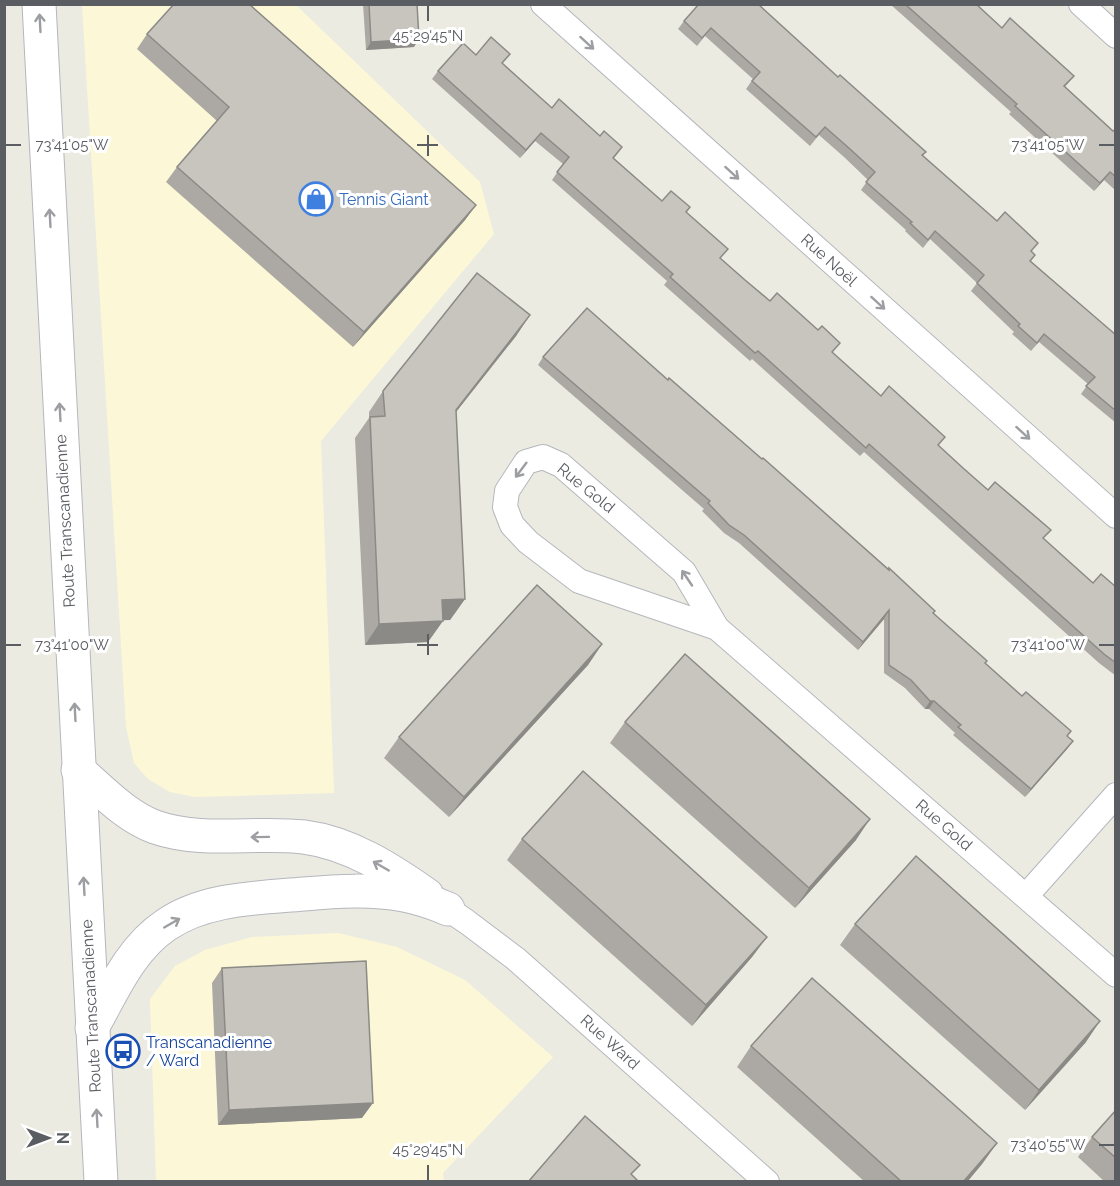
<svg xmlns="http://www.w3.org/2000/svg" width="1120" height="1186" viewBox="0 0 1120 1186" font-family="Raleway,sans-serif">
	<rect width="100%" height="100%" fill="#ecebe2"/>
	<g fill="#fcf8d7">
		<polygon points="82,5 296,5 480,182 494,234 321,441 334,793 195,797 170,792 148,779 134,763 126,727"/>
		<polygon points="338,933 397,947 465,980 553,1057 443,1173 444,1181 156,1181 150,999 175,966 205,950 252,937"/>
	</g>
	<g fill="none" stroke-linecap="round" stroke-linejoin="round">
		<defs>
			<g id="street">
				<polyline points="543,4 1116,516"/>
				<polyline points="1081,4 1116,36"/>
				<polyline points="717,628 579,581 528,542 512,525 505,507 507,491 526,462 543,457 561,465 684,572 717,628 1116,975"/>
				<polyline points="1026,896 1116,795"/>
				<polyline points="448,909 467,922 516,959 767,1182"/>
			</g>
			<g id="secondary">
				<polyline points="39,4 101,1182"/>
				<path d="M78,770C102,790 125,816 155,827C204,844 254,831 304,837C350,843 390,869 427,895"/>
				<path d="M92,1028C113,991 130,949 166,925C205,898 259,898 304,894C338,891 371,889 404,895C420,898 434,903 448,909"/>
			</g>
		</defs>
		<use href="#street" stroke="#b4b7bc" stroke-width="26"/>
		<use href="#secondary" stroke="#b5b7be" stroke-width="35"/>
		<use href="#street" stroke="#fff" stroke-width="24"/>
		<use href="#secondary" stroke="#fff" stroke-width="33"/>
	</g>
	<g fill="#aca9a4">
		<polygon points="363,4 417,4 414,47 366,50"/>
		<polygon points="699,4 838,77 926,152 923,156 1032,252 1031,261 1116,335 1116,423 1081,394 1088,384 1039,342 1031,351 1012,334 1014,332 971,291 977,283 930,239 923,248 905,231 906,230 861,190 868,180 844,157 819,135 810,146 746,89 753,79 705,36 697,46 678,29 684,21"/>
		<polygon points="890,4 976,4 1002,28 1074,76 1065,87 1113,131 1116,129 1116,191 1104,180 1094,191 1009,114 1011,112"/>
		<polygon points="147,34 476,205 465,220 353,347 166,182 177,167 217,121 137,49"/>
		<polygon points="476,55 503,64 552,108 600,136 622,147 614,158 662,201 686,212 721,259 770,301 832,353 1093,583 1116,587 1116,676 1099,663 864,452 860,456 752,359 750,361 664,285 667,281 552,180 563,164 535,141 520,158 432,79 438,71"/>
		<polygon points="530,315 516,336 456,412 465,599 450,620 443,620 428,642 365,645 355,438 369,418 369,412 383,391"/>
		<polygon points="543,357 668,380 762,459 889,569 889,568 933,614 985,664 1067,736 1067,749 1025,797 953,735 955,733 929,709 925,709 905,688 884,673 884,619 858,650 739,543 724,533 702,511 704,509 538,365"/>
		<polygon points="602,644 588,665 449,817 384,758 399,737"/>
		<polygon points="625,722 856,840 795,908 610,743"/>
		<polygon points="522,839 767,937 752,957 692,1026 507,860"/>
		<polygon points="855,924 1086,1042 1025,1110 840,945"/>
		<polygon points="222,968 362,1118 218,1125 212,983"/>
		<polygon points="751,1046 997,1143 982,1164 967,1182 865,1182 737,1067"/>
		<polygon points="1116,1110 1116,1182 1105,1182 1078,1157 1092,1137"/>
	</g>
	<g fill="#8c8a86">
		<polygon points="419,39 414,47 366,50 371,42"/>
		<polygon points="541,133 535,141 520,158 526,150"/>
		<polygon points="1110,172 1104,180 1094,191 1100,183"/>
		<polygon points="476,205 465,220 353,347 364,332"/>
		<polygon points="530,315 516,336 441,431 456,410"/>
		<polygon points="465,599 450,620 427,621 442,600"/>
		<polygon points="889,610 884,619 858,650 863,642"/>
		<polygon points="443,621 428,642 365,645 379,624"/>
		<polygon points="602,644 588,665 449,817 464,797"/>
		<polygon points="930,701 934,701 929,709 925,709"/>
		<polygon points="1073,741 1067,749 1025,797 1031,789"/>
		<polygon points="870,819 856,840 795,908 809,888"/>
		<polygon points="767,937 752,957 692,1026 706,1005"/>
		<polygon points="1100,1021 1086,1042 1025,1110 1039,1090"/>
		<polygon points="373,1103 362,1118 218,1125 229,1110"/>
		<polygon points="997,1143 982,1164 967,1182 963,1182"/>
	</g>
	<g fill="#c8c5bf" stroke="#8c8a86" stroke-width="1.5">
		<polygon points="174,4 249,4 476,205 364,332 177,167 229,107 147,34"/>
		<polygon points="369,4 417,4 419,39 371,42"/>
		<polygon points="699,4 758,4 838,77 840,75 926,152 922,155 997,221 1005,212 1038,243 1031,251 1035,255 1030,261 1116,335 1116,411 1086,386 1095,377 1044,334 1037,343 1018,326 1020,324 977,283 984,275 935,231 928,240 910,223 912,222 866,182 875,172 850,149 825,127 816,137 752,81 760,72 711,28 702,38 684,21"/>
		<polygon points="905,4 976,4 1002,28 1010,18 1074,76 1064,86 1113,131 1116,129 1116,177 1110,172 1100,183 1015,106 1017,104"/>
		<polygon points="491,37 510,54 502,63 552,108 559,99 600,136 604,131 622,147 613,158 662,201 671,191 690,207 686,212 728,249 720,258 745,280 770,301 777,293 818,330 822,326 840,343 832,352 881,396 889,386 945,437 938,445 963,468 988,490 995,482 1051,530 1043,538 1093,583 1101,574 1116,587 1116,663 1104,654 869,444 866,448 758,351 755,353 670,277 673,274 557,172 569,157 541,133 526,150 438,71 463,43 476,55"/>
		<polygon points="477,273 530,315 456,410 465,599 442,600 443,621 379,624 370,417 385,416 383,391"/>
		<polygon points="587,308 668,380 669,378 762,459 763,458 889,570 889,568 935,611 933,613 985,659 987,661 985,663 1022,696 1026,692 1071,731 1067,736 1073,741 1031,789 958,727 961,725 934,701 930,701 911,680 889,665 889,610 863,642 744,535 729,525 708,503 710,501 543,357"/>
		<polygon points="537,585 602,644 464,797 399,737"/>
		<polygon points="685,654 870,819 809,888 625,722"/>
		<polygon points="583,771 767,937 706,1005 522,839"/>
		<polygon points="916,856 1100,1021 1039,1090 855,924"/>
		<polygon points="366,961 373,1103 229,1110 222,968"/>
		<polygon points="812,978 997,1143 963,1182 902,1182 751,1046"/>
		<polygon points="1116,1110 1116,1158 1092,1137"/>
		<polygon points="585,1116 640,1165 631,1174 639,1182 528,1182"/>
	</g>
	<defs><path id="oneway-shaft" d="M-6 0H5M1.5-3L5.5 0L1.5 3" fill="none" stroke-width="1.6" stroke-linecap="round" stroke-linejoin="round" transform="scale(1.5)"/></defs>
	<g stroke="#9c9ea1">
		<use href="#oneway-shaft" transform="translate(40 23) rotate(-93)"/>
		<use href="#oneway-shaft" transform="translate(587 43) rotate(42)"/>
		<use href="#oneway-shaft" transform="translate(732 173) rotate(42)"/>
		<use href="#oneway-shaft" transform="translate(50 218) rotate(-93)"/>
		<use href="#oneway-shaft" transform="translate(878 303) rotate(42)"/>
		<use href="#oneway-shaft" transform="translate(60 412) rotate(-93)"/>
		<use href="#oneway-shaft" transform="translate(1023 433) rotate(42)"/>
		<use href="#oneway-shaft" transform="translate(521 470) rotate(127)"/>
		<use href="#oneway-shaft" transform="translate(687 578) rotate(-124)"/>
		<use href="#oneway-shaft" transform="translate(75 712) rotate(-93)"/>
		<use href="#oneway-shaft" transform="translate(260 837) rotate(179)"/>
		<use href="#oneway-shaft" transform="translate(381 866) rotate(-150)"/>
		<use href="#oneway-shaft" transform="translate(84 886) rotate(-93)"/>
		<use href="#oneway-shaft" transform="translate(172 923) rotate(-30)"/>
		<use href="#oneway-shaft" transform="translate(97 1118) rotate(-93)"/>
	</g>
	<path fill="none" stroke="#5a5d62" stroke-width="2" d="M428,6V21M428,135V156M6,145H21M417,145H438M1099,145H1114M428,634V655M6,645H21M417,645H438M1099,645H1114M1099,1145H1114M428,1165V1180"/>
	<defs>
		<symbol id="shop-ring" viewBox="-11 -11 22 22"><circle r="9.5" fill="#fff" stroke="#3f7fe0" stroke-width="1.5"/><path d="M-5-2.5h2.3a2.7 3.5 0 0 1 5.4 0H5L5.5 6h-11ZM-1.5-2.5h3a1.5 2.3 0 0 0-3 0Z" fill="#3f7fe0"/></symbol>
		<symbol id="bus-ring" viewBox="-11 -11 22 22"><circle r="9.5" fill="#fff" stroke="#1a4fb4" stroke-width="1.5"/><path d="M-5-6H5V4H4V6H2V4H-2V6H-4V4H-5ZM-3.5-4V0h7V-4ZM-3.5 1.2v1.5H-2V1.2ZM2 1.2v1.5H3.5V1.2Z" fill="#1a4fb4"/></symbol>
	</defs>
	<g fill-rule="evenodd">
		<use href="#shop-ring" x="297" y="180" width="38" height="38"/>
		<use href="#bus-ring" x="104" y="1032" width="38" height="38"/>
	</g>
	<g text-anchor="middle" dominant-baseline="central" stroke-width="6" stroke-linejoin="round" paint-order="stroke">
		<g font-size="16" fill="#366cbe" stroke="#fff" text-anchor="start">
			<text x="339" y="199">Tennis Giant</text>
		</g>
		<g font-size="16" fill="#5a5d62" stroke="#fff">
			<text transform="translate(829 260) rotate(42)">Rue Noël</text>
			<text transform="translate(586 488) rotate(39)">Rue Gold</text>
			<text transform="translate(65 521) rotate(-93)">Route Transcanadienne</text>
			<text transform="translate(944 825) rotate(41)">Rue Gold</text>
			<text transform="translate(91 1006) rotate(-93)">Route Transcanadienne</text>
			<text transform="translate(610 1042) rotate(42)">Rue Ward</text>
		</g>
		<g font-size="16" fill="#164399" stroke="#fff" text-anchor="start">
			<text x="146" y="1042">Transcanadienne<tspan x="146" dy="18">/ Ward</tspan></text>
		</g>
	</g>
	<g font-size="15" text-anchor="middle" fill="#5a5d62" stroke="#fff" stroke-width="6" stroke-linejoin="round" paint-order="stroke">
		<text x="428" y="41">45°29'45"N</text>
		<text x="1048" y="150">73°41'05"W</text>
		<text x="72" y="150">73°41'05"W</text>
		<text x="1048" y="650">73°41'00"W</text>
		<text x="72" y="650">73°41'00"W</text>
		<text x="1048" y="1150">73°40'55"W</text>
		<text x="428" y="1155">45°29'45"N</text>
	</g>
	<rect width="1120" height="1186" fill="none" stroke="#5a5d62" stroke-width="12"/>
	<g transform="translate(48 1138) rotate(90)" stroke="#ffffff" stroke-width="4.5" paint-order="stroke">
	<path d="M0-4.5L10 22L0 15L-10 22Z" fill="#5a5d62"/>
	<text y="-9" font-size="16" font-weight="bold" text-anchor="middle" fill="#5a5d62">N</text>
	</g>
</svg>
